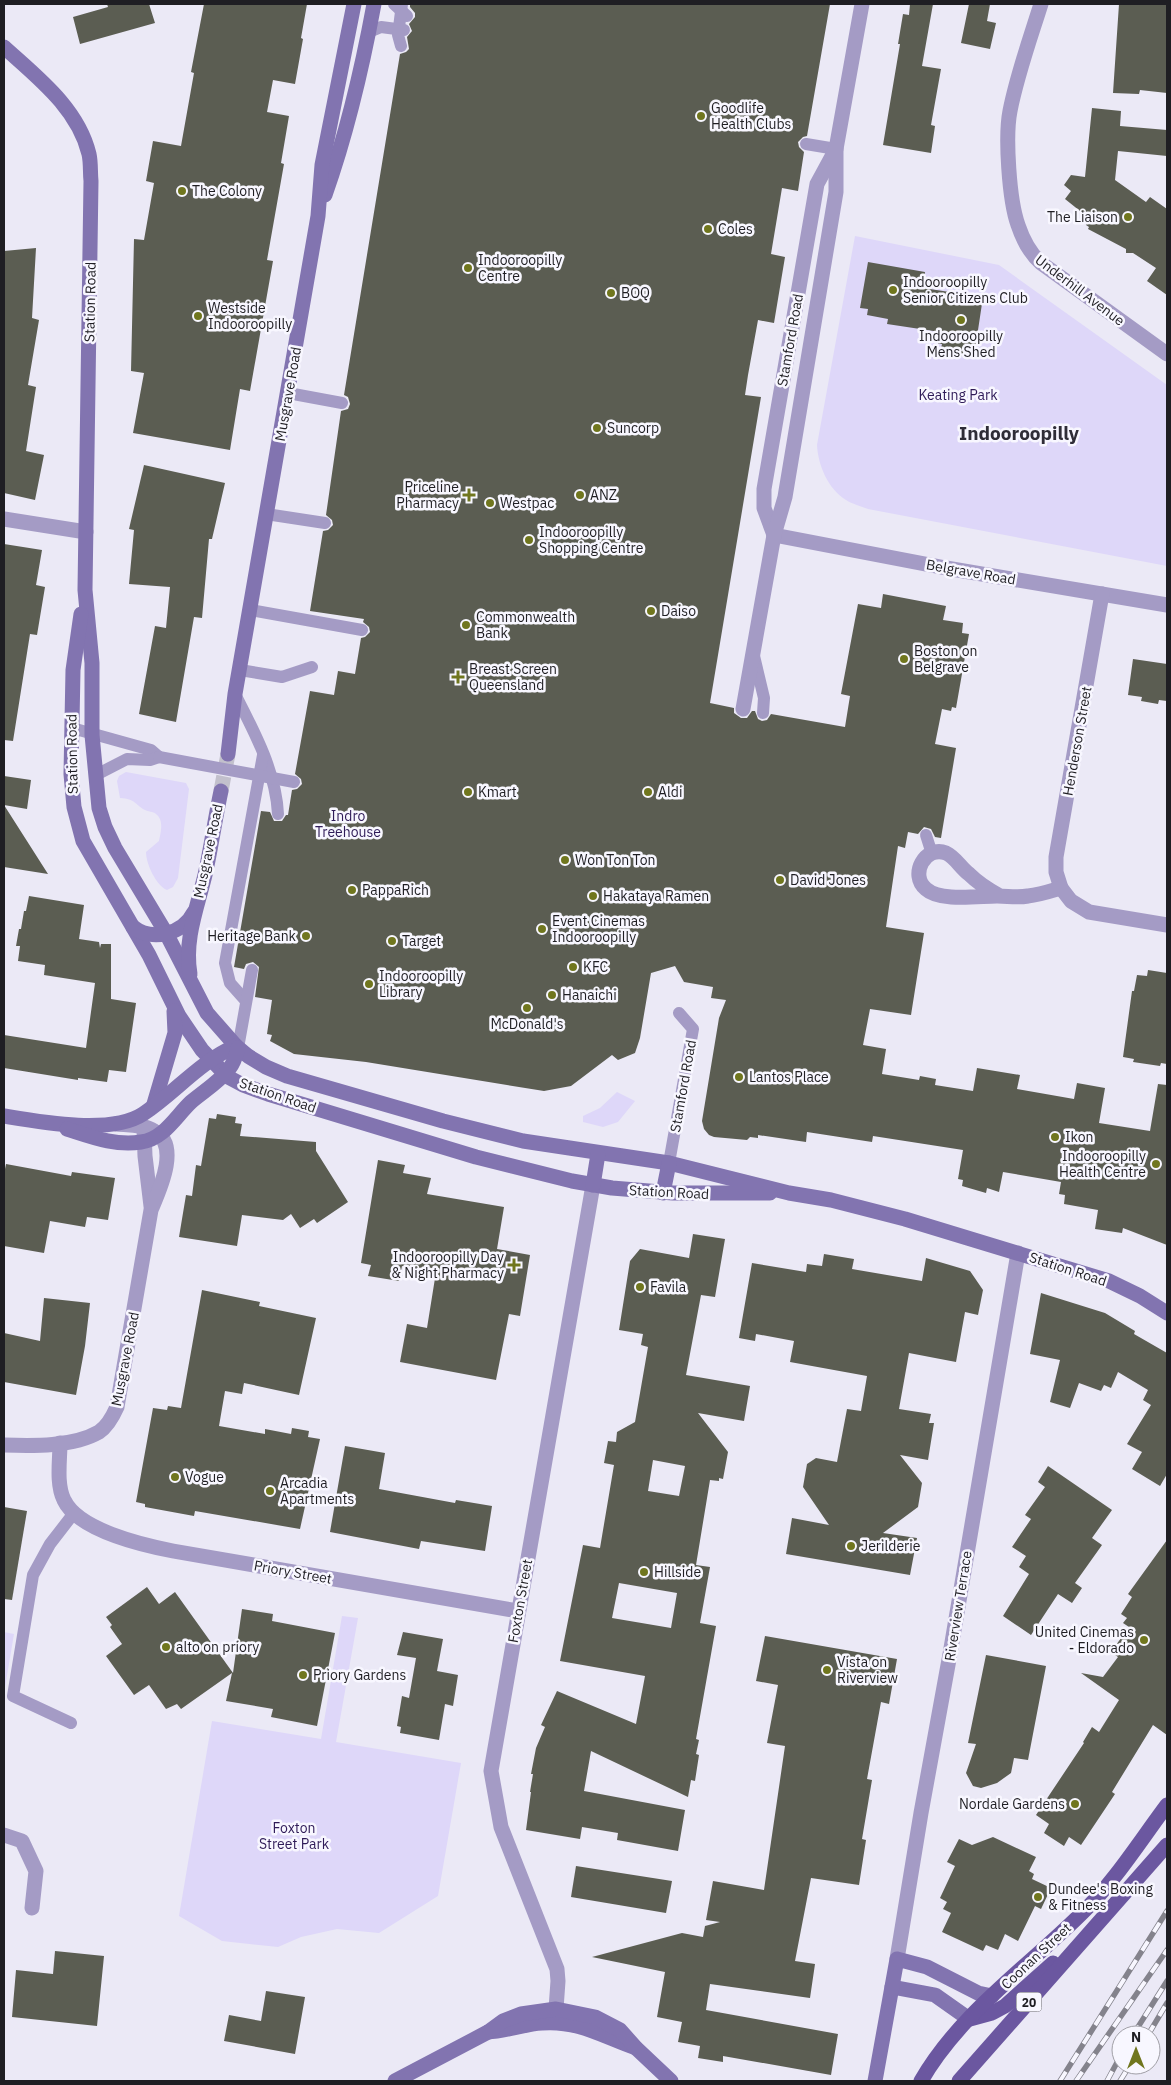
<svg xmlns="http://www.w3.org/2000/svg" width="1171" height="2085" viewBox="0 0 1171 2085" font-family="'IBM Plex Sans',sans-serif">
	<rect width="100%" height="100%" fill="#ebe9f6"/>
	<g fill="#ded7f9">
		<path d="M855,236L999,265L1167,385V566L868,509C861,506 852,504 846,500C828,489 818,465 817,445Z"/>
		<path d="M126,772L186,783L189,789L178,878L173,887L167,890C156,885 146,864 146,852L159,841C161,832 164,820 156,814C153,811 148,812 145,810C134,804 136,799 120,798L117,781L119,776Z"/>
		<polygon points="617,1092 635,1101 618,1122 603,1127 583,1122 583,1116 600,1108"/>
		<polygon points="342,1616 358,1618 336,1742 461,1763 438,1896 379,1933 337,1929 301,1937 278,1947 222,1941 179,1916 212,1721 321,1739"/>
		<polygon points="4,1632 14,1634 4,1693"/>
	</g>
	<g fill="#5b5d52" fill-rule="evenodd">
		<polygon points="107,4 149,4 155,23 80,44 73,17 108,7"/>
		<polygon points="204,4 307,4 301,38 303,39 295,84 273,80 267,112 289,116 281,163 284,164 267,260 273,261 250,391 240,389 230,450 133,433 144,373 131,371 134,239 144,240 154,183 146,181 153,141 181,146 194,73 191,72"/>
		<polygon points="410,4 830,4 807,136 803,137 798,142 799,147 804,152 798,191 782,188 771,254 785,257 774,323 758,320 748,375 745,395 761,397 710,703 734,708 734,713 741,718 747,718 752,711 755,711 758,719 762,721 767,720 771,714 845,727 850,696 841,694 858,604 881,608 883,594 946,606 943,620 963,623 962,633 969,634 956,708 952,707 951,711 942,709 935,744 956,748 941,838 935,837 931,829 924,827 918,834 908,832 905,848 898,846 886,927 924,933 911,1015 870,1009 863,1045 886,1049 882,1074 919,1080 920,1076 936,1079 935,1085 973,1091 977,1068 1020,1075 1017,1089 1074,1099 1077,1083 1105,1088 1099,1123 1150,1131 1158,1084 1167,1085 1167,1245 1123,1228 1122,1233 1095,1229 1098,1210 1064,1204 1065,1195 1059,1194 1061,1182 1003,1172 999,1192 987,1188 986,1193 962,1186 963,1180 958,1179 963,1150 873,1136 872,1142 807,1132 806,1142 758,1135 758,1138 750,1137 747,1140 714,1137 709,1135 704,1129 702,1121 719,1018 726,1000 711,998 713,987 684,982 675,966 651,973 640,1038 635,1053 618,1060 612,1055 571,1086 544,1091 366,1062 294,1054 270,1041 272,1035 267,1034 272,1000 255,997 259,967 253,962 246,964 244,969 234,967 261,811 270,812 274,821 282,821 286,815 288,815 292,790 297,789 302,784 301,779 295,774 310,691 334,695 338,671 355,674 361,638 365,637 370,632 369,627 363,622 364,619 310,611 323,531 328,530 333,525 332,520 326,515 341,411 348,409 350,404 348,397 344,395 400,54 406,52 409,49 407,37 412,31 409,24 415,17 415,13 410,7"/>
		<polygon points="910,4 933,4 922,66 941,69 931,125 935,126 931,153 883,145 900,44 898,44 903,14 909,15"/>
		<polygon points="969,4 990,4 987,21 996,23 990,49 961,43"/>
		<polygon points="1119,4 1167,4 1167,93 1140,90 1139,94 1113,93"/>
		<polygon points="1092,108 1121,111 1120,126 1167,130 1167,156 1118,151 1115,180 1146,202 1150,197 1167,209 1167,295 1147,281 1156,268 1133,253 1126,253 1126,249 1088,229 1089,227 1086,225 1090,219 1065,199 1071,191 1064,185 1071,175 1085,177"/>
		<polygon points="36,248 32,318 39,320 28,385 36,387 26,451 44,455 35,500 4,493 4,251"/>
		<polygon points="868,262 925,272 923,288 983,297 975,350 968,349 967,357 940,353 942,344 938,344 940,332 887,324 888,319 867,315 868,309 860,308"/>
		<polygon points="144,465 225,483 212,539 209,539 202,618 194,617 176,722 139,714 155,626 166,628 170,587 129,584 134,530 129,529"/>
		<polygon points="4,544 42,550 36,585 45,587 37,635 30,634 13,741 4,740"/>
		<polygon points="1133,659 1167,664 1167,701 1159,700 1158,704 1141,701 1142,697 1128,695"/>
		<polygon points="4,776 31,780 27,809 4,805 48,874 4,867"/>
		<polygon points="29,896 84,905 79,939 99,942 100,948 101,944 111,944 111,999 136,1003 126,1072 109,1070 107,1082 78,1078 78,1080 4,1068 4,1035 86,1048 95,983 44,975 45,965 18,961 20,946 16,946 19,929 21,929 24,911 26,911"/>
		<polygon points="1148,970 1167,973 1167,1064 1161,1063 1160,1066 1133,1062 1134,1059 1123,1057 1132,991 1134,991 1137,975 1147,976"/>
		<polygon points="217,1114 236,1117 235,1123 242,1124 240,1136 316,1142 316,1151 348,1202 317,1223 314,1219 300,1228 291,1214 283,1220 242,1215 237,1246 179,1237 186,1195 192,1196 196,1165 201,1166 209,1118 216,1119"/>
		<polygon points="378,1160 405,1165 403,1173 431,1178 427,1194 504,1207 497,1249 530,1255 520,1316 509,1314 496,1380 400,1362 407,1324 427,1328 436,1272 402,1266 399,1281 368,1276 371,1265 361,1263"/>
		<polygon points="6,1164 71,1176 72,1172 115,1178 108,1220 87,1217 85,1227 50,1221 44,1253 4,1246 4,1174"/>
		<path d="M693,1234L725,1239L715,1297L701,1295L686,1375L750,1386L744,1421L698,1413L728,1452L723,1479L719,1478V1481L710,1480L696,1565L710,1567L700,1623L716,1626L696,1739L699,1740L696,1754L699,1755L695,1781L691,1780L688,1797L591,1751L584,1791L685,1810L678,1851L617,1840L618,1833L582,1827L580,1839L526,1830L531,1792H530L533,1774H531L536,1748L545,1727L541,1725L557,1691L636,1724L645,1676L560,1661L583,1545L600,1548L614,1465L604,1463L608,1441L616,1442L617,1432L635,1422L648,1347L641,1345L643,1334L619,1330L630,1261L640,1249L689,1258ZM653,1460L685,1466L679,1496L648,1491ZM619,1583L677,1593L671,1628L612,1618Z"/>
		<polygon points="824,1254 854,1259 852,1269 922,1281 926,1258 970,1271 983,1290 978,1315 965,1312 956,1362 909,1353 899,1409 931,1414 929,1423 934,1423 928,1460 900,1455 922,1483 918,1507 883,1533 917,1538 910,1575 786,1554 792,1518 829,1525 803,1487 807,1464 816,1458 837,1462 847,1409 861,1411 867,1376 790,1362 794,1341 756,1334 755,1341 739,1338 752,1263 806,1272 807,1264 822,1266"/>
		<polygon points="202,1290 260,1302 259,1306 316,1318 299,1395 244,1383 242,1394 225,1391 219,1426 265,1434 265,1429 291,1434 292,1428 309,1431 308,1437 320,1439 300,1529 195,1511 194,1516 145,1507 145,1504 136,1502 153,1408 167,1410 168,1406 181,1408"/>
		<polygon points="1041,1293 1105,1313 1135,1331 1134,1334 1167,1353 1167,1474 1160,1486 1132,1469 1142,1452 1127,1444 1151,1405 1143,1400 1148,1390 1118,1372 1111,1388 1104,1385 1101,1391 1079,1383 1070,1408 1050,1402 1060,1360 1030,1354"/>
		<polygon points="44,1298 90,1303 85,1346 76,1395 4,1382 4,1333 40,1341"/>
		<polygon points="345,1446 385,1453 379,1489 455,1503 456,1500 492,1506 485,1551 421,1541 419,1549 330,1532"/>
		<polygon points="1048,1466 1112,1510 1092,1538 1102,1545 1075,1583 1082,1588 1072,1603 1058,1594 1031,1635 1003,1616 1029,1574 1019,1567 1026,1556 1012,1547 1031,1519 1025,1515 1045,1487 1038,1482"/>
		<polygon points="4,1507 27,1511 12,1600 4,1599"/>
		<polygon points="1167,1540 1167,1735 1153,1725 1112,1792 1115,1794 1081,1845 1069,1837 1064,1846 1044,1833 1049,1824 1036,1815 1084,1743 1083,1742 1092,1727 1099,1732 1119,1700 1081,1673 1103,1677 1118,1657 1111,1652 1129,1627 1123,1623 1127,1618 1121,1614 1132,1597 1128,1594"/>
		<polygon points="147,1587 159,1604 175,1592 233,1673 242,1609 273,1614 272,1621 335,1633 317,1726 271,1717 273,1709 226,1701 232,1673 181,1709 177,1704 166,1709 149,1685 134,1695 106,1656 122,1644 110,1627 112,1625 106,1617"/>
		<polygon points="403,1632 443,1639 437,1671 458,1675 453,1706 445,1704 439,1740 400,1733 401,1727 397,1726 402,1696 409,1698 416,1658 397,1655"/>
		<polygon points="765,1636 897,1659 889,1704 881,1702 867,1779 872,1780 862,1839 866,1840 859,1885 811,1878 795,1961 815,1964 810,1998 710,1984 706,2010 838,2034 831,2075 723,2056 723,2062 698,2058 700,2046 678,2042 682,2022 657,2017 665,1972 592,1957 682,1933 703,1937 705,1926 720,1922 706,1920 713,1881 764,1890 785,1746 767,1743 778,1685 756,1681"/>
		<polygon points="986,1655 1046,1666 1028,1760 1014,1758 1011,1773 997,1783 981,1788 973,1786 966,1773 976,1744 968,1743"/>
		<polygon points="993,1837 1036,1857 1029,1871 1034,1874 1032,1879 1051,1888 1041,1909 1035,1906 1018,1941 1005,1934 998,1950 986,1945 983,1951 942,1932 951,1913 943,1909 947,1902 940,1898 955,1866 947,1862 959,1839 972,1845"/>
		<polygon points="576,1866 672,1881 666,1913 571,1897"/>
		<polygon points="55,1951 104,1956 97,2026 12,2017 16,1970 53,1974"/>
		<polygon points="266,1991 305,1997 295,2054 224,2041 229,2015 261,2021"/>
	</g>
	<g fill="none" stroke-linecap="round" stroke-linejoin="round">
		<polyline stroke="#c2c0cc" stroke-width="15" stroke-dasharray="15 8" stroke-linecap="butt" points="221,791 228,754"/>
		<g stroke="#a49bc5" stroke-width="12">
			<polyline points="394,4 407,16"/>
			<polyline points="369,32 381,27 404,30"/>
			<polyline points="806,144 836,149"/>
			<polyline points="288,393 342,403"/>
			<polyline points="266,514 325,523"/>
			<polyline points="251,610 362,630"/>
			<polyline points="754,656 764,698 763,713"/>
			<polyline points="240,670 282,677 312,667"/>
			<path d="M235,694C254,731 276,772 278,814"/>
			<polyline points="72,728 151,750 159,757"/>
			<polyline points="96,775 127,759 150,760 159,757"/>
			<polyline points="926,835 932,854"/>
			<polyline points="246,1001 230,983 225,963 263,755"/>
			<polyline points="238,1048 252,970"/>
			<polyline points="669,1163 693,1029 679,1013"/>
			<polyline points="71,1723 13,1696 33,1575 50,1544 74,1513"/>
		</g>
		<g stroke="#a49bc5" stroke-width="15">
			<path d="M1041,4C1030,39 1017,75 1010,111C1005,136 1009,200 1018,225C1023,240 1030,253 1041,263L1167,354"/>
			<polyline points="4,519 86,532"/>
			<polyline points="774,535 946,568 1167,605"/>
			<polyline points="774,535 764,508 764,489 817,184 836,149"/>
			<polyline points="743,709 774,535 785,497 836,192 836,149 862,4"/>
			<polyline points="1061,888 1056,872 1056,857 1102,594"/>
			<path d="M1000,896C989,890 978,883 969,874C961,868 955,857 946,853C925,845 909,875 926,889C940,902 979,896 997,896C1008,896 1017,898 1028,896C1039,895 1051,891 1061,888L1071,901L1089,912L1167,925"/>
			<polyline points="144,1130 145,1156 151,1206"/>
			<path d="M60,1443C60,1460 56,1484 64,1500C78,1530 142,1545 173,1551L518,1611"/>
			<path d="M4,1445C33,1446 73,1447 99,1432C108,1426 113,1416 117,1407L151,1210C159,1191 181,1145 154,1131C144,1124 128,1125 116,1124"/>
			<polyline points="4,1835 22,1841 36,1871 32,1908"/>
			<polyline points="897,1959 921,1813 950,1654 1018,1253"/>
			<polyline points="556,2009 558,1981 557,1969 501,1827 491,1771 593,1185"/>
		</g>
		<g stroke="#8274b0" stroke-width="15">
			<path d="M4,47C37,77 78,108 89,154C91,163 90,172 91,181L85,590L92,663V735L99,808L105,827L115,848L166,933L207,1013L236,1046L248,1056L266,1067L287,1076L443,1121L523,1141L669,1163L789,1193L831,1200L905,1219L1109,1281L1140,1296L1167,1313"/>
			<path d="M325,195C347,133 362,69 374,4"/>
			<polyline points="81,614 73,670 71,774 74,807 83,841 149,955 179,1016 202,1050 228,1077 243,1085 268,1094 476,1157 572,1181 612,1188 673,1193 770,1193"/>
			<polyline points="228,754 235,694 318,216 322,165 354,4"/>
			<path d="M133,927C152,942 183,934 194,912"/>
			<path d="M190,974C184,940 197,908 205,875C211,848 215,819 221,791"/>
			<polyline points="154,1104 175,1033 174,1011"/>
			<path d="M4,1116C40,1122 111,1135 143,1114C176,1092 199,1062 236,1046"/>
			<path d="M67,1129C92,1137 115,1146 141,1142C164,1139 176,1116 191,1102C204,1091 219,1082 229,1069C234,1063 236,1056 238,1048"/>
			<polyline points="593,1185 598,1154"/>
			<polyline points="663,1193 669,1163"/>
			<polyline points="892,1987 935,1995 969,2019"/>
			<path d="M488,2032C507,2031 524,2024 542,2023C578,2020 604,2037 636,2048"/>
			<polyline points="395,2081 488,2032 503,2021 521,2014 556,2009 595,2017 620,2030 636,2048 671,2081"/>
			<polyline points="875,2081 897,1959 927,1967 978,1993 992,1996"/>
		</g>
		<g stroke="#6b57a0" stroke-width="15">
			<polyline points="970,2019 992,2013 1005,2006 1053,1963"/>
			<path d="M921,2081C960,2013 1028,1967 1083,1912C1115,1881 1140,1841 1167,1805"/>
			<polyline points="959,2081 1167,1845"/>
		</g>
		<defs>
			<g id="rail">
				<polyline points="1133,2035 1167,1981"/>
				<polyline points="1148,2035 1167,2003"/>
				<polyline points="1060,2081 1167,1911"/>
				<polyline points="1076,2081 1167,1950"/>
				<polyline points="1107,2081 1121,2055"/>
				<polyline points="1120,2081 1130,2065"/>
			</g>
		</defs>
		<use href="#rail" stroke="#84838c" stroke-width="5.5"/>
		<use href="#rail" stroke="#f8f7ff" stroke-width="4" stroke-dasharray="11" stroke-linecap="butt"/>
		<g stroke="#a49bc5" stroke-width="12">
			<polyline points="401,46 398,35 402,4"/>
			<polyline points="159,757 294,782"/>
		</g>
	</g>
	<g fill="#70761e" stroke="#f8f7ff" stroke-width="2">
		<circle cx="701" cy="116" r="5"/>
		<circle cx="182" cy="191" r="5"/>
		<circle cx="1128" cy="217" r="5"/>
		<circle cx="708" cy="229" r="5"/>
		<circle cx="468" cy="268" r="5"/>
		<circle cx="893" cy="290" r="5"/>
		<circle cx="611" cy="293" r="5"/>
		<circle cx="198" cy="316" r="5"/>
		<circle cx="961" cy="320" r="5"/>
		<circle cx="597" cy="428" r="5"/>
		<path d="M466.5 487.5h5v5h5v5h-5v5h-5v-5h-5v-5h5z"/>
		<circle cx="580" cy="495" r="5"/>
		<circle cx="490" cy="503" r="5"/>
		<circle cx="529" cy="540" r="5"/>
		<circle cx="651" cy="611" r="5"/>
		<circle cx="466" cy="625" r="5"/>
		<circle cx="904" cy="659" r="5"/>
		<path d="M455.5 669.5h5v5h5v5h-5v5h-5v-5h-5v-5h5z"/>
		<circle cx="468" cy="792" r="5"/>
		<circle cx="648" cy="792" r="5"/>
		<circle cx="565" cy="860" r="5"/>
		<circle cx="780" cy="880" r="5"/>
		<circle cx="352" cy="890" r="5"/>
		<circle cx="593" cy="896" r="5"/>
		<circle cx="542" cy="929" r="5"/>
		<circle cx="306" cy="936" r="5"/>
		<circle cx="392" cy="941" r="5"/>
		<circle cx="573" cy="967" r="5"/>
		<circle cx="369" cy="984" r="5"/>
		<circle cx="552" cy="995" r="5"/>
		<circle cx="527" cy="1008" r="5"/>
		<circle cx="739" cy="1077" r="5"/>
		<circle cx="1055" cy="1137" r="5"/>
		<circle cx="1156" cy="1164" r="5"/>
		<path d="M511.5 1257.5h5v5h5v5h-5v5h-5v-5h-5v-5h5z"/>
		<circle cx="640" cy="1287" r="5"/>
		<circle cx="175" cy="1477" r="5"/>
		<circle cx="270" cy="1491" r="5"/>
		<circle cx="851" cy="1546" r="5"/>
		<circle cx="644" cy="1572" r="5"/>
		<circle cx="1144" cy="1640" r="5"/>
		<circle cx="166" cy="1647" r="5"/>
		<circle cx="827" cy="1670" r="5"/>
		<circle cx="303" cy="1675" r="5"/>
		<circle cx="1075" cy="1804" r="5"/>
		<circle cx="1038" cy="1897" r="5"/>
	</g>
	<g text-anchor="middle" dominant-baseline="central" stroke-width="5" stroke-linejoin="round" paint-order="stroke">
		<rect fill="#f8f7ff" stroke="#605f65" stroke-width="1" x="1016.5" y="1992.5" width="25" height="19" rx="4"/>
		<g font-size="12" font-weight="bold" fill="#1f1e23">
			<text x="1029" y="2002">20</text>
		</g>
		<g font-size="14" fill="#1f1e23" stroke="#f8f7ff" text-anchor="start">
			<text x="711" y="108">Goodlife<tspan x="711" dy="16">Health Clubs</tspan></text>
			<text x="192" y="191">The Colony</text>
			<text x="1118" y="217" text-anchor="end">The Liaison</text>
			<text x="718" y="229">Coles</text>
			<text x="478" y="260">Indooroopilly<tspan x="478" dy="16">Centre</tspan></text>
			<text x="903" y="282">Indooroopilly<tspan x="903" dy="16">Senior Citizens Club</tspan></text>
			<text x="621" y="293">BOQ</text>
			<text x="208" y="308">Westside<tspan x="208" dy="16">Indooroopilly</tspan></text>
			<text x="961" y="336" text-anchor="middle">Indooroopilly<tspan x="961" dy="16">Mens Shed</tspan></text>
			<text x="607" y="428">Suncorp</text>
			<text x="459" y="487" text-anchor="end">Priceline<tspan x="459" dy="16">Pharmacy</tspan></text>
			<text x="590" y="495">ANZ</text>
			<text x="500" y="503">Westpac</text>
			<text x="539" y="532">Indooroopilly<tspan x="539" dy="16">Shopping Centre</tspan></text>
			<text x="661" y="611">Daiso</text>
			<text x="476" y="617">Commonwealth<tspan x="476" dy="16">Bank</tspan></text>
			<text x="914" y="651">Boston on<tspan x="914" dy="16">Belgrave</tspan></text>
			<text x="469" y="669">Breast Screen<tspan x="469" dy="16">Queensland</tspan></text>
			<text x="478" y="792">Kmart</text>
			<text x="658" y="792">Aldi</text>
			<text x="575" y="860">Won Ton Ton</text>
			<text x="790" y="880">David Jones</text>
			<text x="362" y="890">PappaRich</text>
			<text x="603" y="896">Hakataya Ramen</text>
			<text x="552" y="921">Event Cinemas<tspan x="552" dy="16">Indooroopilly</tspan></text>
			<text x="296" y="936" text-anchor="end">Heritage Bank</text>
			<text x="402" y="941">Target</text>
			<text x="583" y="967">KFC</text>
			<text x="379" y="976">Indooroopilly<tspan x="379" dy="16">Library</tspan></text>
			<text x="562" y="995">Hanaichi</text>
			<text x="527" y="1024" text-anchor="middle">McDonald's</text>
			<text x="749" y="1077">Lantos Place</text>
			<text x="1065" y="1137">Ikon</text>
			<text x="1146" y="1156" text-anchor="end">Indooroopilly<tspan x="1146" dy="16">Health Centre</tspan></text>
			<text x="504" y="1257" text-anchor="end">Indooroopilly Day<tspan x="504" dy="16">&amp; Night Pharmacy</tspan></text>
			<text x="650" y="1287">Favila</text>
			<text x="185" y="1477">Vogue</text>
			<text x="280" y="1483">Arcadia<tspan x="280" dy="16">Apartments</tspan></text>
			<text x="861" y="1546">Jerilderie</text>
			<text x="654" y="1572">Hillside</text>
			<text x="1134" y="1632" text-anchor="end">United Cinemas<tspan x="1134" dy="16">- Eldorado</tspan></text>
			<text x="176" y="1647">alto on priory</text>
			<text x="837" y="1662">Vista on<tspan x="837" dy="16">Riverview</tspan></text>
			<text x="313" y="1675">Priory Gardens</text>
			<text x="1065" y="1804" text-anchor="end">Nordale Gardens</text>
			<text x="1048" y="1889">Dundee's Boxing<tspan x="1048" dy="16">&amp; Fitness</tspan></text>
		</g>
		<g font-size="14" fill="#1f1e23" stroke="#f8f7ff">
			<text transform="translate(1080 290) rotate(37)">Underhill Avenue</text>
			<text transform="translate(90 302) rotate(-89)">Station Road</text>
			<text transform="translate(790 340) rotate(-80)">Stamford Road</text>
			<text transform="translate(288 394) rotate(-80)">Musgrave Road</text>
			<text transform="translate(971 572) rotate(10)">Belgrave Road</text>
			<text transform="translate(1077 741) rotate(-80)">Henderson Street</text>
			<text transform="translate(72 754) rotate(-91)">Station Road</text>
			<text transform="translate(208 851) rotate(-78)">Musgrave Road</text>
			<text transform="translate(683 1086) rotate(-80)">Stamford Road</text>
			<text transform="translate(278 1095) rotate(19)">Station Road</text>
			<text transform="translate(669 1192) rotate(3)">Station Road</text>
			<text transform="translate(1068 1269) rotate(18)">Station Road</text>
			<text transform="translate(125 1359) rotate(-79)">Musgrave Road</text>
			<text transform="translate(293 1572) rotate(10)">Priory Street</text>
			<text transform="translate(520 1601) rotate(-80)">Foxton Street</text>
			<text transform="translate(958 1606) rotate(-81)">Riverview Terrace</text>
			<text transform="translate(1036 1956) rotate(-43)">Coonan Street</text>
		</g>
		<g font-size="14" fill="#2f1b58" stroke="#f8f7ff">
			<text x="958" y="395">Keating Park</text>
			<text x="348" y="816">Indro<tspan x="348" dy="16">Treehouse</tspan></text>
			<text x="294" y="1828">Foxton<tspan x="294" dy="16">Street Park</tspan></text>
		</g>
		<g font-size="19" font-weight="bold" fill="#2f2d37" stroke="#f8f7ff">
			<text x="1019" y="433">Indooroopilly</text>
		</g>
	</g>
	<rect width="1171" height="2085" fill="none" stroke="#1f1e23" stroke-width="10"/>
	<g transform="translate(1136 2050)"><circle r="24" fill="#f8f7ff" stroke="#a1a0a7"/>
	<path d="M0-4L9 19L0 12L-9 19Z" fill="#70761e"/>
	<text y="-8" font-size="14" font-weight="bold" text-anchor="middle" fill="#1f1e23">N</text>
	</g>
</svg>
